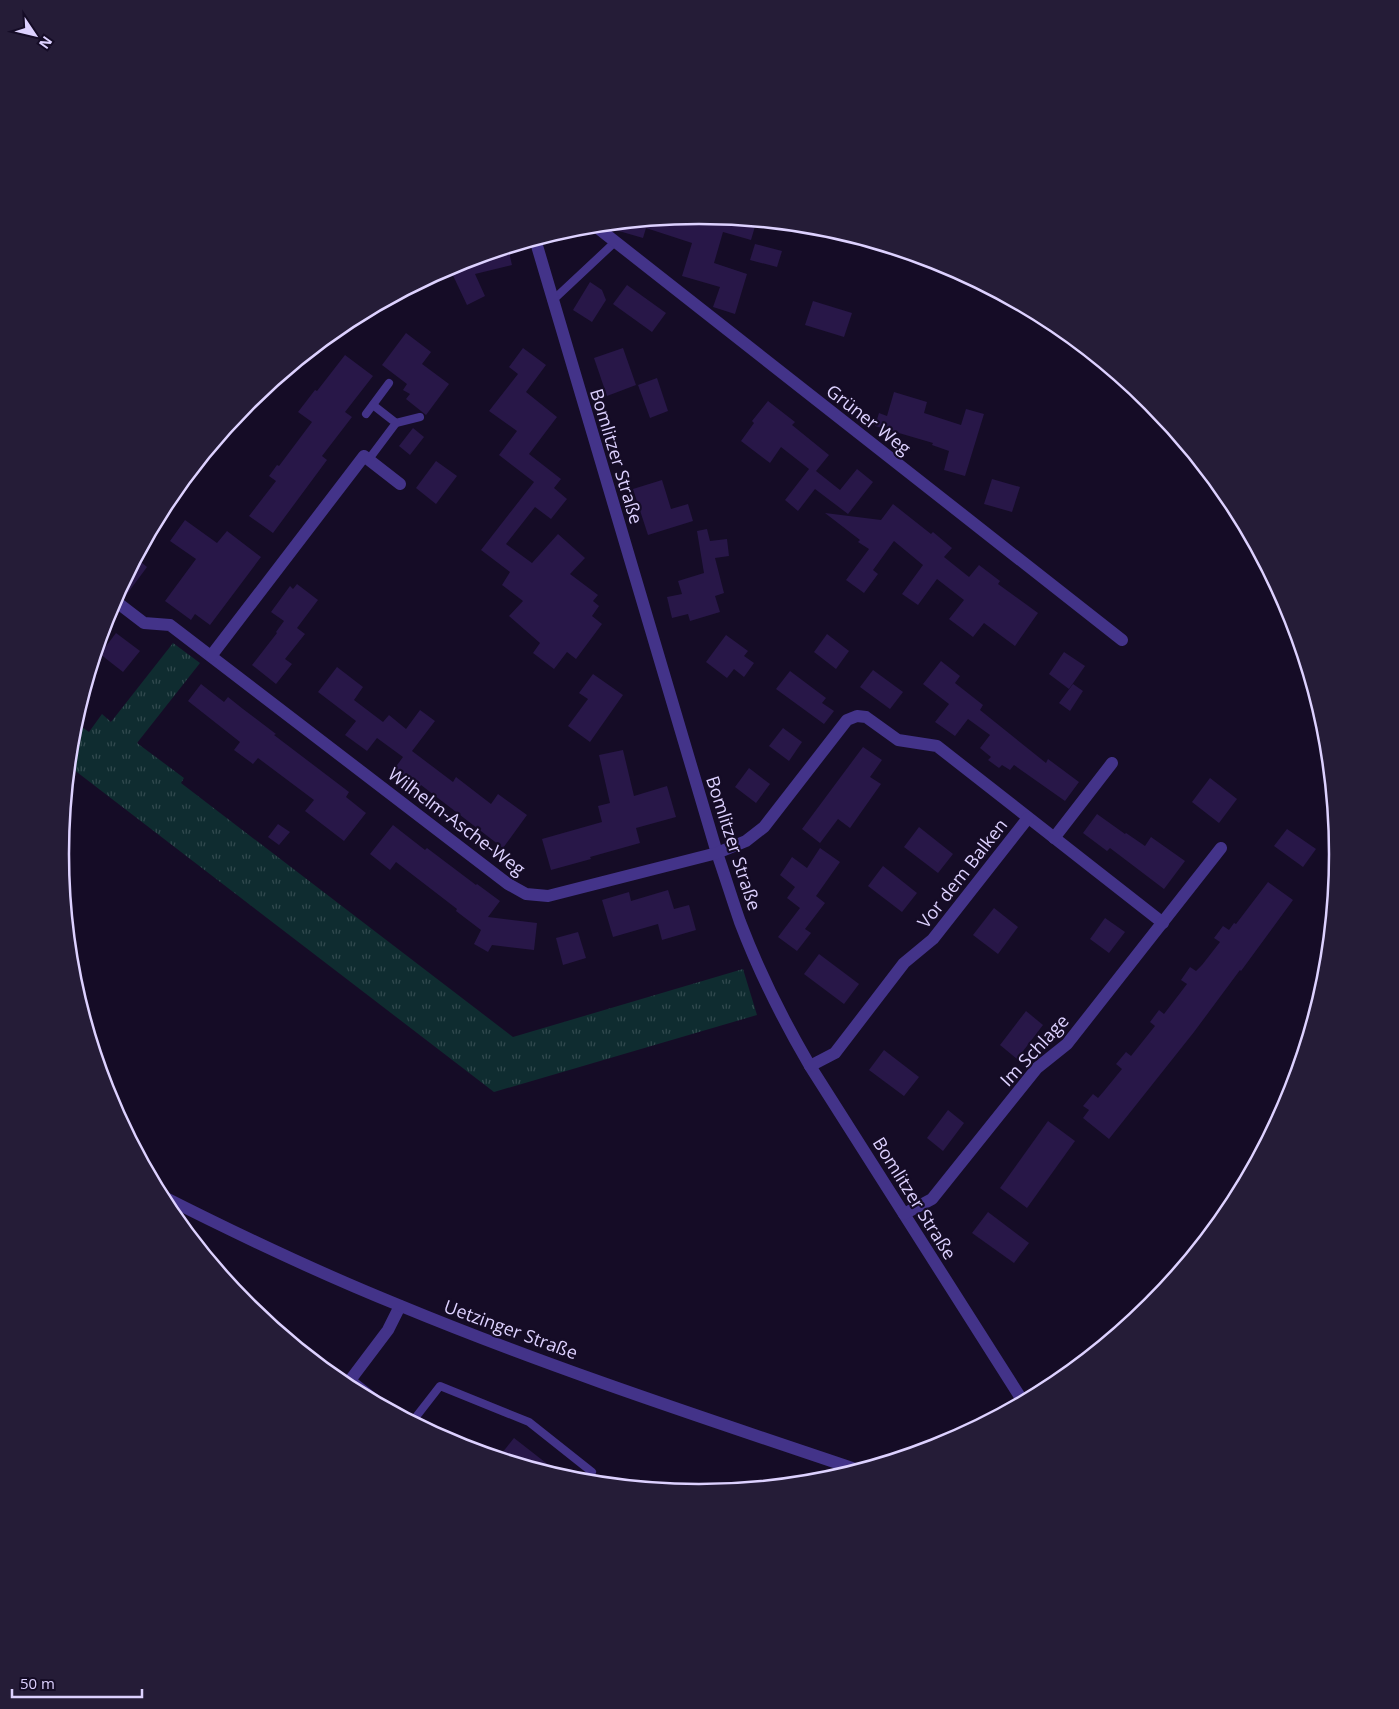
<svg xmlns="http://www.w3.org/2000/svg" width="1399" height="1709" viewBox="0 0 1399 1709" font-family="'Open Sans',sans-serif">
	<defs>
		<pattern id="park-tufts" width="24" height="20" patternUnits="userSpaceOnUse" patternTransform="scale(1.25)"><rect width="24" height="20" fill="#0f2c30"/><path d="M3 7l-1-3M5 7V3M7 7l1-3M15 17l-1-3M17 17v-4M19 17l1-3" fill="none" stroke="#324a4f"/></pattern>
	</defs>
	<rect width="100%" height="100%" fill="#150c26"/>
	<polygon fill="url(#park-tufts)" points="173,643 200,663 137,743 184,778 181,783 513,1037 743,969 757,1015 494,1092 69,766 72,729 75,722 89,732 102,714 111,722"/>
	<g fill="#281748">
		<polygon points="700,215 744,219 756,223 751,240 723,232 714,263 747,274 735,314 713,307 720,287 682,276 692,243 646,228 643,238 612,229 606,224"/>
		<polygon points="755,244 782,251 777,267 750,260"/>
		<polygon points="508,248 512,265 475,274 485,296 467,305 449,267 455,264"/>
		<polygon points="590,282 602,290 606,300 592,322 573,310"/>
		<polygon points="627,285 666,313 652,332 613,304"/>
		<polygon points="813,301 852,313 844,337 805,325"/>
		<polygon points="406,333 431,352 422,364 449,384 426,415 406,399 410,394 403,390 407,384 382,365"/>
		<polygon points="523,348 546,365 526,392 557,417 529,454 561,479 554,488 567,499 551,519 535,507 506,544 532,563 558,534 585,558 570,574 598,595 593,601 599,606 592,616 602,624 576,659 567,652 554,669 533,653 540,643 509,616 523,601 502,585 510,572 481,550 534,482 499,455 517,431 489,411 518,374 509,367"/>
		<polygon points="623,348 636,385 607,396 594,358"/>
		<polygon points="345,355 373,376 345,412 352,417 322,456 327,460 273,533 249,516 276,481 269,476 277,465 279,466 312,422 298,412 315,390 317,391"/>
		<polygon points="657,378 668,411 650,418 638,385"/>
		<polygon points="894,392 927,402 924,413 961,425 966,409 984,414 965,476 944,470 949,451 932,445 933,443 875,426 879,413 887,416"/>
		<polygon points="768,401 795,422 792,425 829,455 816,471 840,490 857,469 873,482 848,514 815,489 798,511 785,500 809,469 781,447 770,463 741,441 754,423 752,421"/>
		<polygon points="413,428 424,437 410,455 399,446"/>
		<polygon points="436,461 457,476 436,504 416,488"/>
		<polygon points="992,479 1020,487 1012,512 984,504"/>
		<polygon points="662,480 671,509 688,504 693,521 648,535 633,489"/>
		<polygon points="893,504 931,534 933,532 952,548 944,557 969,577 979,565 1000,581 998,584 1038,613 1015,646 984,623 973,637 949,619 964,600 937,579 918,605 902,594 923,565 894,541 873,570 878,574 864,593 846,580 869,549 858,542 860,540 825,513 881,520"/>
		<polygon points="185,520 217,543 227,531 261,557 210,625 195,614 191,620 165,601 196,559 170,541"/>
		<polygon points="707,529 710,541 727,539 729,556 715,558 724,593 715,596 720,612 690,621 688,614 672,618 667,597 682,594 678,581 704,573 697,531"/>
		<polygon points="136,558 147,567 124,598 118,593"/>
		<polygon points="297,584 318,600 297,628 305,634 285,659 292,664 276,684 252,665 277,633 276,632 284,621 271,612 290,586 293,589"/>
		<polygon points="116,633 140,651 123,672 100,654"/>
		<polygon points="827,634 849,651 836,669 814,652"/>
		<polygon points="726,635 748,651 744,656 754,663 744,677 734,669 727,678 706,662"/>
		<polygon points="1064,652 1085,666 1069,689 1049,674"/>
		<polygon points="941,661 960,676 955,683 983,705 980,710 1046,763 1048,759 1079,782 1065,801 1014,765 1010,770 1002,765 999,768 988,760 991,757 980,748 990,735 968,719 955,736 935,722 949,704 923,684"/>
		<polygon points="337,667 363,687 354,700 383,722 389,715 406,729 420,710 435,721 412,751 453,782 456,777 491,804 498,794 527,815 503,848 421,785 417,791 392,772 403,757 377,738 367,751 345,735 356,721 318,692"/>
		<polygon points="873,670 903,692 890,709 860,687"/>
		<polygon points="790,671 826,698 822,703 834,711 824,724 776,689"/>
		<polygon points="593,674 623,695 590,742 568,726 588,699 579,693"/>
		<polygon points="201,684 224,702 228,697 243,709 276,734 274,735 349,792 346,797 366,813 344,841 305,811 314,800 258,758 253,764 234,750 240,742 188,701"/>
		<polygon points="1073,684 1083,691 1070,711 1059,703"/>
		<polygon points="783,728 802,742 789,761 769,746"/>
		<polygon points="863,747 882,760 870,777 881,784 850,828 838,819 820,843 802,829"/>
		<polygon points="623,750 634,796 667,786 676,817 636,828 640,843 590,857 591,859 551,870 542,839 602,822 598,806 610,803 599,755"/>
		<polygon points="749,768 770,784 756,803 735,787"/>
		<polygon points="1210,778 1237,799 1219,823 1192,802"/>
		<polygon points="1097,814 1125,834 1126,833 1145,846 1151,837 1185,861 1164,889 1110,848 1107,851 1083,833"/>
		<polygon points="278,824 290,832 279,845 268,837"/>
		<polygon points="393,825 425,850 427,848 476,885 477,884 500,901 488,917 537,923 534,950 492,945 488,952 474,944 481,930 456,911 457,909 396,862 390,870 370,854"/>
		<polygon points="919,827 953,854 938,873 904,847"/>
		<polygon points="1287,829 1316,849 1303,867 1274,846"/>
		<polygon points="820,848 840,862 816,896 825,903 805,929 811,933 797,951 778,937 800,908 787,898 795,887 780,875 792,857 807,868"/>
		<polygon points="883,866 917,893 902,912 868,886"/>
		<polygon points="1268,882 1293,900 1241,971 1240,970 1194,1032 1109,1139 1083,1118 1089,1110 1083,1106 1093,1094 1098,1098 1104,1091 1122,1069 1116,1064 1126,1052 1131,1056 1155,1026 1150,1022 1159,1010 1164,1014 1187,984 1181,980 1190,967 1196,971 1202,965 1220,942 1214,938 1223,926 1229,930 1234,923 1236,924"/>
		<polygon points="668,890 674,909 689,905 696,930 662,940 658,924 613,937 602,900 629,892 631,901"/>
		<polygon points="994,908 1018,927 998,954 973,935"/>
		<polygon points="1105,918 1125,932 1109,953 1090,939"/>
		<polygon points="578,932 586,958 563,965 556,938"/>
		<polygon points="819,954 859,984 844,1004 804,974"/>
		<polygon points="1026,1011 1043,1025 1017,1059 1000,1045"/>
		<polygon points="884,1050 919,1077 904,1096 869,1070"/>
		<polygon points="948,1110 964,1123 943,1151 927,1138"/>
		<polygon points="1048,1121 1075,1141 1027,1208 1000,1188"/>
		<polygon points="988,1212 1029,1243 1014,1263 972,1233"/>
		<polygon points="514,1438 564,1477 563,1478 498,1458"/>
	</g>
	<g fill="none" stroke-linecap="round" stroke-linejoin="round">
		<g stroke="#433389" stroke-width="8">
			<polyline points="552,301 615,242"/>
			<polyline points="366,414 389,383"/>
			<polyline points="396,423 420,417"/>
			<polyline points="369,459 396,423 373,405"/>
			<polyline points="351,1379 393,1412"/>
			<polyline points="412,1422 440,1386 529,1422 592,1472 583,1483"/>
		</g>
		<g stroke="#433389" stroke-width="12">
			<polyline points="594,225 1122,640"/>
			<path d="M535,239L717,853C725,876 732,899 740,922C759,972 783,1020 810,1066L1024,1403"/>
			<polyline points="114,600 144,623 170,625 508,884 526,894 548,896 717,853 746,841 764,827 847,720 857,716 866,717 898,740 937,746 1163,923"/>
			<polyline points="211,656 364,456 400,484"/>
			<polyline points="1054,838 1112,763"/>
			<polyline points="810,1066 835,1053 904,963 933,939 1028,818"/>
			<polyline points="904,1214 932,1199 1037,1068 1067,1044 1221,848"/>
			<polyline points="345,1387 388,1330 400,1306"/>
		</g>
		<path stroke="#433389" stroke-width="12" d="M160,1195C239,1235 319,1273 401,1306C551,1368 707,1419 861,1471"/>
	</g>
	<g text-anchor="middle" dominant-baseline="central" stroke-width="4.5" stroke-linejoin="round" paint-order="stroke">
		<g font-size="18" fill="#ddd1ff" stroke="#150c26">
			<text transform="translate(869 419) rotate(38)">Grüner Weg</text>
			<text transform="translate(617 456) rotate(73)">Bomlitzer Straße</text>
			<text transform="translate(457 821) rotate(37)">Wilhelm-Asche-Weg</text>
			<text transform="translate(734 843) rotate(72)">Bomlitzer Straße</text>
			<text transform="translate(962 873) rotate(-52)">Vor dem Balken</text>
			<text transform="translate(1034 1050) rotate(-47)">Im Schlage</text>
			<text transform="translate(915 1198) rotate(58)">Bomlitzer Straße</text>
			<text transform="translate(511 1329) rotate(20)">Uetzinger Straße</text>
		</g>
	</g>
	<path d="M0 0H1399V1709H0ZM69 854a630 630 0 1 1 1260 0a630 630 0 1 1-1260 0Z" fill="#251c37" fill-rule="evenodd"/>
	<path fill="none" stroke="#ddd1ff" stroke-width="2.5" d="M69 854a630 630 0 1 1 1260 0a630 630 0 1 1-1260 0Z"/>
	<g transform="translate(35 35) rotate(125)" stroke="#150c26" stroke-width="4" paint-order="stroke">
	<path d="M0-4L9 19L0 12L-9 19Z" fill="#ddd1ff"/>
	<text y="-8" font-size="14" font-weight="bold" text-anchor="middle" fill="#ddd1ff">N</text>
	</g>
	<path d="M12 1689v8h130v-8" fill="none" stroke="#ddd1ff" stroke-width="2.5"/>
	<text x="20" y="1689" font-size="15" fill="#ddd1ff" stroke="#150c26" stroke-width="4" paint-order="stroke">50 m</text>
</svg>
